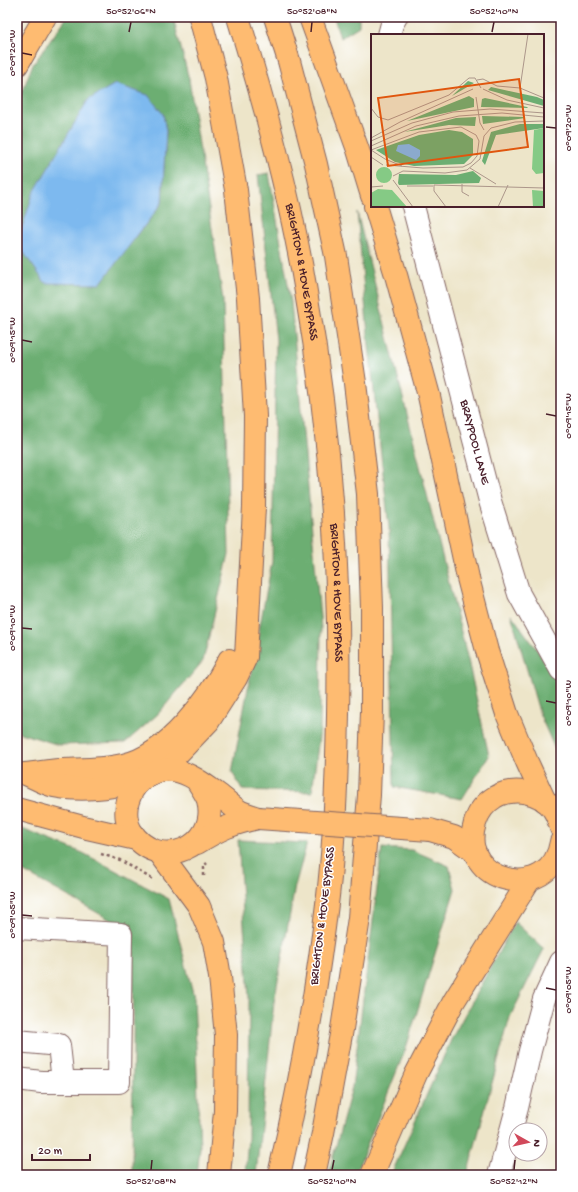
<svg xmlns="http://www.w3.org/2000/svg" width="578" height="1192" viewBox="0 0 578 1192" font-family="'Gochi Hand',sans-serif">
	<rect width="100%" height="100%" fill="#fff"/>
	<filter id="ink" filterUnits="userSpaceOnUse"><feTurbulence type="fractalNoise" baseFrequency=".025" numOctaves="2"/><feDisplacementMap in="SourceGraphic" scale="8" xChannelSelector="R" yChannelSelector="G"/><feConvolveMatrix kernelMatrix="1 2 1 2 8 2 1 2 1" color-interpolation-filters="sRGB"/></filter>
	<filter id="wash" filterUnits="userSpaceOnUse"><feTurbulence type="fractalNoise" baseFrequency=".012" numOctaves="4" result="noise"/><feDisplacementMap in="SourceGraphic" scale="16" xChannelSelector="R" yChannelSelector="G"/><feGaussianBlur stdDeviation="0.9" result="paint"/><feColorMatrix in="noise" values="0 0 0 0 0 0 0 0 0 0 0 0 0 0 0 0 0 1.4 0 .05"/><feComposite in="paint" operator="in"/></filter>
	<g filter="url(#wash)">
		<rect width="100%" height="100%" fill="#ede5c9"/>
		<g fill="#6cae72" stroke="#5b664e" fill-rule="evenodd">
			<path d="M67,17H173L189,79L223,300L229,554L203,661L158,714L125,743L59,745L17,732V106L32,66ZM163,114L166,131L162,203L133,241Z"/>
			<polygon points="334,17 359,17 359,26 340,38"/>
			<polygon points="269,173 291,302 321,628 320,729 312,792 242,790 232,772 272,562 276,340 258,175"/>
			<polygon points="357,212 468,660 489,756 462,799 394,787 389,528 369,346"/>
			<polygon points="511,614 535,647 561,687 561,763 540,715"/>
			<polygon points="17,827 83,853 169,899 194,997 200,1148 197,1175 132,1175 134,933 17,868"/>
			<polygon points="238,840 307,843 295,886 274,1002 256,1175 245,1175 248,1138 249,998"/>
			<polygon points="382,848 412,850 449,866 455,889 406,1048 355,1175 328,1175 352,1087"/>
			<polygon points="515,922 544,949 510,1017 467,1175 391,1175 451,1040"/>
		</g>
		<polygon fill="#7db9ef" stroke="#646c8d" points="115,84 148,95 163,114 166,131 162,203 100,284 45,283 17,243 33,194 88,100"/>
	</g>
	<g filter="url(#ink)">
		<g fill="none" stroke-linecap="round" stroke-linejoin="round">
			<defs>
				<g id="minor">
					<polyline points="389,35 392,24 396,17"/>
					<path id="s1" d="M413,206L490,501L519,594L561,670"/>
					<polyline points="17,928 121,934 119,1082 41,1082 17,1079"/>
					<polyline points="17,1041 59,1045 63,1082"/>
					<polyline points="499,1175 517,1108 530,1051 544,999 561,962"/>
				</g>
				<g id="highway">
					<path id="s2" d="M238,17C265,105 290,195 305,286C330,427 341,570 338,714C337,774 335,837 328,896C317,989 300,1084 279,1175"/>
					<polyline points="275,17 289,61 316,164 336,256 355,383 368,494 372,608 372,711 369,795 359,918 342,1029 323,1133 314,1175"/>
					<polyline points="310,17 358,150 372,196"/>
					<polyline points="17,65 45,17"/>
					<polyline points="375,206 396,275 429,396 468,578 487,651 507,714 527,762 545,801"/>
					<polyline points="162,770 208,722 236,678 246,657 254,507 255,416 248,298 236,190 216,78 200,17"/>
					<path d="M25,774C36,773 48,771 59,770C81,769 102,770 123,765C168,756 209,698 229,660"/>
					<path d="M26,774C35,778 45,784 54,786C82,792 111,787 139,782"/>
					<path d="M196,779C200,786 205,792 208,800C220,847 158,874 131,831C126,823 125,810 128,801C133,785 143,776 159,771C180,765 203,783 219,795C226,800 232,807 241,812C246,814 252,816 258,818"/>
					<polyline points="17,809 87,828 136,839"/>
					<path d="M561,828C559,821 557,815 553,809C540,791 513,787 495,797C485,803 478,813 475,823C456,883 551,906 561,842"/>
					<polyline points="430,830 454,837 475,852"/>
					<path d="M197,843C220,829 231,824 258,818"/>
					<polyline points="159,852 199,906 214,942 220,977 226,1035 225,1111 219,1175"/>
					<polyline points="372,1175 416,1074 454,1001 530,879"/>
				</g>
			</defs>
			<use href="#minor" stroke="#836462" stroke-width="24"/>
			<use href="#highway" stroke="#836462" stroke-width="24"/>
			<g stroke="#836462" stroke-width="2.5" stroke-dasharray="3 3" stroke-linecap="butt">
				<polyline points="101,854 120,860 152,879"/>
				<polyline points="204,876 204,866 207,863"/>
			</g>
			<use href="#minor" stroke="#fff" stroke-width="22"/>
			<use href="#highway" stroke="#febb71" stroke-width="22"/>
			<defs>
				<polyline id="highway-bridge" points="258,818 430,830"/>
			</defs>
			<use href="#highway-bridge" stroke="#836462" stroke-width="24" stroke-linecap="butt"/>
			<use href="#highway-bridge" stroke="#febb71" stroke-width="22"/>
		</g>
	</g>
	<path fill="none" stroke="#4a1f2b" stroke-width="1.5" d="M129,32L131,22M311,32L312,22M492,32L494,22M22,53L32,55M546,127L556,128M22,340L32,342M546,414L556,416M22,628L32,629M546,701L556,703M22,915L32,916M546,988L556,990M151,1170L152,1160M332,1170L334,1160M514,1170L515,1160"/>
	<g text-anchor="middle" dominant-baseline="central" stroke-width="3" stroke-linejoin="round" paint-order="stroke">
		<g font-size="13" fill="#4a1f2b" stroke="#fff">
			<text stroke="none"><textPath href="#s2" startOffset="263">BRIGHTON &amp; HOVE BYPASS</textPath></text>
			<text stroke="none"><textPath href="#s1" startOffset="244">BRAYPOOL LANE</textPath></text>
			<text stroke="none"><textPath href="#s2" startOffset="586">BRIGHTON &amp; HOVE BYPASS</textPath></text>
			<text transform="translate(323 916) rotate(-83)">BRIGHTON &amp; HOVE BYPASS</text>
		</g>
	</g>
	<g transform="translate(371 34)">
		<rect width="173" height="173" fill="#ede5c9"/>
		<path d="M173,94V139L165,140L161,135L163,96ZM5 141a8 8 0 1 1 16 0a8 8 0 1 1-16 0ZM7,155L21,156L36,173H0V159ZM161,156L173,157V173H162Z" fill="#85ca85"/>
		<path d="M97,47L103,49L81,62L84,59ZM120,53L166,63L173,66V72L117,56ZM98,62L103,65V73L36,87ZM114,64L156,73L157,74L110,73L111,65ZM111,82L153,83L154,84L112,90ZM105,83L104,92L78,91L33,98L85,84ZM149,90H173V94L125,101L114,131L111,127L120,98ZM78,96L91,98L102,105V121L93,130L43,132L24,128L5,116L48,101ZM102,137L110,144L108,149L28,151L27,149L28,140L85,141Z" fill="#6cae72"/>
		<path d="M38,110L49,116V122L45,126L25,117L27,111Z" fill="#7db9ef"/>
		<path fill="none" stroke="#ac968a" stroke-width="1" d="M106,46L112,45L126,52L149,54L173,64M149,54L157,0M112,55L136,66L173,74M105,63L109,89L113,96M0,74L7,83L17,86L78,61L98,44H104L110,54M0,104L29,88L102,55M0,107L41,89L82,78L119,75L173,79M0,112L45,92L88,82L131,79L173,83M0,116L48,98L90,93L105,101L108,107L106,122L100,129L92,133L52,134L15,131M0,116L14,125L31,132M0,123L12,131M99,134L125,150M22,142L32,137L74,139L96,136L109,125L113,102L120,94L144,88L173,87M22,146L42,173M91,150V158L98,162M36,152H62M0,153L12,152M75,173L63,157V151L173,154M127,173L137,151"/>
		<path fill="#e0560e" fill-opacity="0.15" stroke="#e0560e" stroke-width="2" d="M148,45L157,113L17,132L7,64Z"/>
		<rect width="173" height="173" fill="none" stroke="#4a1f2b" stroke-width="2"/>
	</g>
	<rect width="578" height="1192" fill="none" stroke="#fff" stroke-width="44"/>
	<g transform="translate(528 1142) rotate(98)"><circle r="19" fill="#ffffff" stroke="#b7a5aa"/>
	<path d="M0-3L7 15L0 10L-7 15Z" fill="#d1495b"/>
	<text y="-6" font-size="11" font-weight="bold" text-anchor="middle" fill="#4a1f2b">N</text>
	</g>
	<path d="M32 1154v6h58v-6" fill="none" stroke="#4a1f2b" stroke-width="2"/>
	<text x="38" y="1154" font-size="12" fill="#4a1f2b" stroke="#ffffff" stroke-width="3" paint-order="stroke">20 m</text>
	<rect x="22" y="22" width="534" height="1148" fill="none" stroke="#4a1f2b" stroke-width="1.5"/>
	<g font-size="10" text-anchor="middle" fill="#4a1f2b">
		<text x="131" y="14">50°52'06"N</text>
		<text x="312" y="14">50°52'08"N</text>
		<text x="494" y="14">50°52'10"N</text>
		<text transform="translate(11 53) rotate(-90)" y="4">0°09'20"W</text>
		<text transform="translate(567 128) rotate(-90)" y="4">0°09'20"W</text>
		<text transform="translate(11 340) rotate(-90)" y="4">0°09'15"W</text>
		<text transform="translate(567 416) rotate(-90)" y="4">0°09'15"W</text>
		<text transform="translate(11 628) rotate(-90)" y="4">0°09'10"W</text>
		<text transform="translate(567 703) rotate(-90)" y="4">0°09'10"W</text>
		<text transform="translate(11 915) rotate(-90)" y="4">0°09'05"W</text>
		<text transform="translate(567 990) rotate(-90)" y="4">0°09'05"W</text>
		<text x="151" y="1184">50°52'08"N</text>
		<text x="332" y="1184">50°52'10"N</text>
		<text x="514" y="1184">50°52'12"N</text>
	</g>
</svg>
